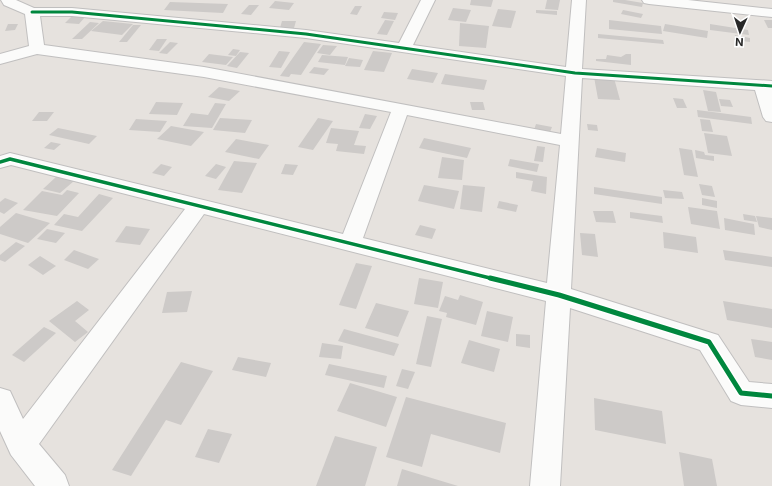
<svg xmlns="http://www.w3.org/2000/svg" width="772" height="486" viewBox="0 0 772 486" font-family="Inter,sans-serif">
	<rect width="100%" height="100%" fill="#e6e2de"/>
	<g fill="#cdcac8">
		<polygon points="471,0 493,0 491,7 470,5"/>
		<polygon points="547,0 560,0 558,10 545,9"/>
		<polygon points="613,0 625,0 643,3 642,7 613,2"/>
		<polygon points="275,1 294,3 289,10 269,8"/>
		<polygon points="170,2 228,4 223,13 164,10"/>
		<polygon points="249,5 259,5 251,15 241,14"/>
		<polygon points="355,6 362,6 357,15 350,14"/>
		<polygon points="453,8 471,10 466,22 448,20"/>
		<polygon points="498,9 516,11 511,28 492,26"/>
		<polygon points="536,10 557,11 557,15 536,13"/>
		<polygon points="623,10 643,14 641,18 621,14"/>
		<polygon points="384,12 398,13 395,20 381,18"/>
		<polygon points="71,17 85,17 79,24 65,23"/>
		<polygon points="385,20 394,21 387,35 377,34"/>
		<polygon points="609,20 661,26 662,34 609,29"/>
		<polygon points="764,20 772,20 772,28 768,28"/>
		<polygon points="103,21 133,24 122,35 91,31"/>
		<polygon points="282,21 296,21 294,28 280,28"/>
		<polygon points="90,22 99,23 82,39 72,39"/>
		<polygon points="460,23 489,26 486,48 459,46"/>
		<polygon points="8,24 18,24 15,30 5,31"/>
		<polygon points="665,24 708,31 707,38 663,31"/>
		<polygon points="710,24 748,30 749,35 710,30"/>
		<polygon points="133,25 141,25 127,42 119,42"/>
		<polygon points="598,34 663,40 664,44 598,38"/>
		<polygon points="735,35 750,38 750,42 734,40"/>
		<polygon points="157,39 167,39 159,51 149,50"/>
		<polygon points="170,42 178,43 167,54 159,53"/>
		<polygon points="304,42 321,44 301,75 291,74 289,77 280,76"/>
		<polygon points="323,45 337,46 330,55 317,53"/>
		<polygon points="233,49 240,50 236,56 228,55"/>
		<polygon points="279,51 290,52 281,68 269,67"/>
		<polygon points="373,51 392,53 384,72 364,70"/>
		<polygon points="240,52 249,53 237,68 227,66"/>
		<polygon points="209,54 233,57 226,65 202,62"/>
		<polygon points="626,54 631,54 631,65 596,61 596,59 606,59 607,55 621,57"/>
		<polygon points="322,55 348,57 345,65 318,62"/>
		<polygon points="349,58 363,60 360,67 345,66"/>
		<polygon points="314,67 329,69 324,75 309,73"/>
		<polygon points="412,69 438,73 433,83 407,79"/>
		<polygon points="445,74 487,80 484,90 441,84"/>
		<polygon points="594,77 614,78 620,100 598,99"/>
		<polygon points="219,87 240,91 229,101 208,97"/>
		<polygon points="703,90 716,92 721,112 708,111"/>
		<polygon points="673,98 683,99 687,108 677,108"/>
		<polygon points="719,99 730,100 733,107 721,106"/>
		<polygon points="156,102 183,103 177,115 149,114"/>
		<polygon points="470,102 483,102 485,110 472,110"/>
		<polygon points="215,103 226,104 212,128 183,126 191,113 208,115"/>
		<polygon points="697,110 751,117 752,124 698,117"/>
		<polygon points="39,112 54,112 47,121 32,121"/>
		<polygon points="365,114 377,116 370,129 359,128"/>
		<polygon points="220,118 252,120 245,133 213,130"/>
		<polygon points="318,118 333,121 313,150 298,147"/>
		<polygon points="136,119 167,121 160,132 129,130"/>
		<polygon points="700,119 710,120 713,132 702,131"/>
		<polygon points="536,124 552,127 550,132 534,130"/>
		<polygon points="587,124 597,125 598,131 588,130"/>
		<polygon points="171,126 204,132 191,146 157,139"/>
		<polygon points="58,128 97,136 89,144 49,135"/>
		<polygon points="331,128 359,131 354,145 366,146 364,154 336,151 338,144 326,143"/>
		<polygon points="704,133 727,136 732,156 708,153"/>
		<polygon points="424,138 471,148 467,158 419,148"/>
		<polygon points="236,139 269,145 259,159 225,152"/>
		<polygon points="51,142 61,144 54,150 44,148"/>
		<polygon points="537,146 545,147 543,162 534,161"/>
		<polygon points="597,148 626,153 625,162 595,157"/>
		<polygon points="679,148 692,150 698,177 684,175"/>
		<polygon points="695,150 704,152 705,155 714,156 714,161 696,158"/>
		<polygon points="442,157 464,160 462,180 438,178"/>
		<polygon points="510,159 539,164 537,172 508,166"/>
		<polygon points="234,161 257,163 242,193 218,190"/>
		<polygon points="161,164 172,167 164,176 152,173"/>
		<polygon points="216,164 226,167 216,179 205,176"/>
		<polygon points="285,164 298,165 293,175 281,174"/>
		<polygon points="516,172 547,177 546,194 531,191 533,181 516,178"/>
		<polygon points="57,176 74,181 60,193 43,189"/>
		<polygon points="699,184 712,186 715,197 702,195"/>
		<polygon points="424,185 459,191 454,209 418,201"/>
		<polygon points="463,185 485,187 482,212 460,209"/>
		<polygon points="594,187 662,197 662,204 594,194"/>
		<polygon points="67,190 79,193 57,216 23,210 42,191 62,195"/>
		<polygon points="663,190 682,192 684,199 665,198"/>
		<polygon points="99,194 113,198 82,231 54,225 64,214 78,217"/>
		<polygon points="5,198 18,203 4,214 0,212 0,202"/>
		<polygon points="702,198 717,201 717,208 702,205"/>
		<polygon points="499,201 518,205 516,212 497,208"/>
		<polygon points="688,207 717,211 720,229 691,224"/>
		<polygon points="593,211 613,211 616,223 596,222"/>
		<polygon points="630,212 662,216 663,223 630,218"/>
		<polygon points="16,213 50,223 28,243 0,234 0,227"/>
		<polygon points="743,214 755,216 757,222 744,220"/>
		<polygon points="756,216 772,218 772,230 759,227"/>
		<polygon points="724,218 754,224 755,235 725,230"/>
		<polygon points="420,225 436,229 432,239 415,235"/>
		<polygon points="126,226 150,229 140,245 115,242"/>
		<polygon points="47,229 65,233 56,243 37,239"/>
		<polygon points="663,232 696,237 698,253 664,248"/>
		<polygon points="580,233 595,234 598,257 582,255"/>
		<polygon points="16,242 25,246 5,262 0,260 0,255"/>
		<polygon points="74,250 99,259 88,269 64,260"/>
		<polygon points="723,250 772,257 772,267 725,260"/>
		<polygon points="40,256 56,266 43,275 28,265"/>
		<polygon points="356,263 372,266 356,309 339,305"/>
		<polygon points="419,278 443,282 438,308 414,304"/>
		<polygon points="192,291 187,312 162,313 167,292"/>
		<polygon points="460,295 483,302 476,325 446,317 447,313 439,311 445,296 458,300"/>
		<polygon points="77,301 89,310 75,321 88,332 75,342 49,321"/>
		<polygon points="723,301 772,309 772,328 727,320"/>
		<polygon points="376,303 409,311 398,337 365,328"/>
		<polygon points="487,311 513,317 508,342 481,336"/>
		<polygon points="427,316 442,319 431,367 416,364"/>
		<polygon points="44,327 56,333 24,362 12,355"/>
		<polygon points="344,329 399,344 394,356 338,341"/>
		<polygon points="516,334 530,335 530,348 516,346"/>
		<polygon points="751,339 772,342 772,360 755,357"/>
		<polygon points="469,340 500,349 494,372 461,363"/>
		<polygon points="322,343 343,346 341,359 319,357"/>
		<polygon points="238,357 271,363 266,377 232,370"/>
		<polygon points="181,362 213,371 181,425 166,420 131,476 112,470"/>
		<polygon points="329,364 387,376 384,388 325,375"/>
		<polygon points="402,369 415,372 408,389 396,386"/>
		<polygon points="350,383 397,397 386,427 337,411"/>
		<polygon points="406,397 506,423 500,453 431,434 422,467 386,457"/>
		<polygon points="594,398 662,411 666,444 595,430"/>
		<polygon points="208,429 232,434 219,463 195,457"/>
		<polygon points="335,436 377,447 365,486 316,486"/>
		<polygon points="679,452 712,459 717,486 684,486"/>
		<polygon points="402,469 458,486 397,486"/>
	</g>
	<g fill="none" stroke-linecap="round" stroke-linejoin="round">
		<defs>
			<g id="minor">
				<path d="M1,0H16L34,8H72L306,30L399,43L421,0H435L413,45L566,67L572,0H586L582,69L772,81V122L766,121L763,117L755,90L582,78L571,289L718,335L749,382L772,384V408L741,405L731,401L700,350L570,308L560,486H530L546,301L204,214L39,444L65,475L69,486H35L11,455L0,431V388L10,391L23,419L185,209L11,165L0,168V156L10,153L343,234L391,112L204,77L37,54L0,64V54L29,46L25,14L4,5ZM40,16H72L306,38L566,76L561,134L204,67L44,45ZM407,115L560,145L547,283L363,238Z"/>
				<polygon points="642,0 688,0 772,9 772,17 649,4 644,3"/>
			</g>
		</defs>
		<use href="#minor" stroke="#c0bfbf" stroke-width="2"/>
		<use href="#minor" fill="#fbfbfa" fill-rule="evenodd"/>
		<defs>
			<polyline id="cycleway-far2" points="32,12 72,12 306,34 575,73 772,86"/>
			<polyline id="cycleway-far1" points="0,162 10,159 494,279"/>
			<polyline id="cycleway" points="490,278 559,295 709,342 741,393 772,396"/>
		</defs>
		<use href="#cycleway-far2" stroke="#fff" stroke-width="5"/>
		<use href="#cycleway-far1" stroke="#fff" stroke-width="6"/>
		<use href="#cycleway" stroke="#fff" stroke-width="8"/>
		<use href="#cycleway-far2" stroke="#00873e" stroke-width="3"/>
		<use href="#cycleway-far1" stroke="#00873e" stroke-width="3.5"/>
		<use href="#cycleway" stroke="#00873e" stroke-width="5"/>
	</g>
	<g transform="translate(740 32) rotate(183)" stroke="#ffffff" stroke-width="3" paint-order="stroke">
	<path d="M0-3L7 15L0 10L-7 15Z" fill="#282828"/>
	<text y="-6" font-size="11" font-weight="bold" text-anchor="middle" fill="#282828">N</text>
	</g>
</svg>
